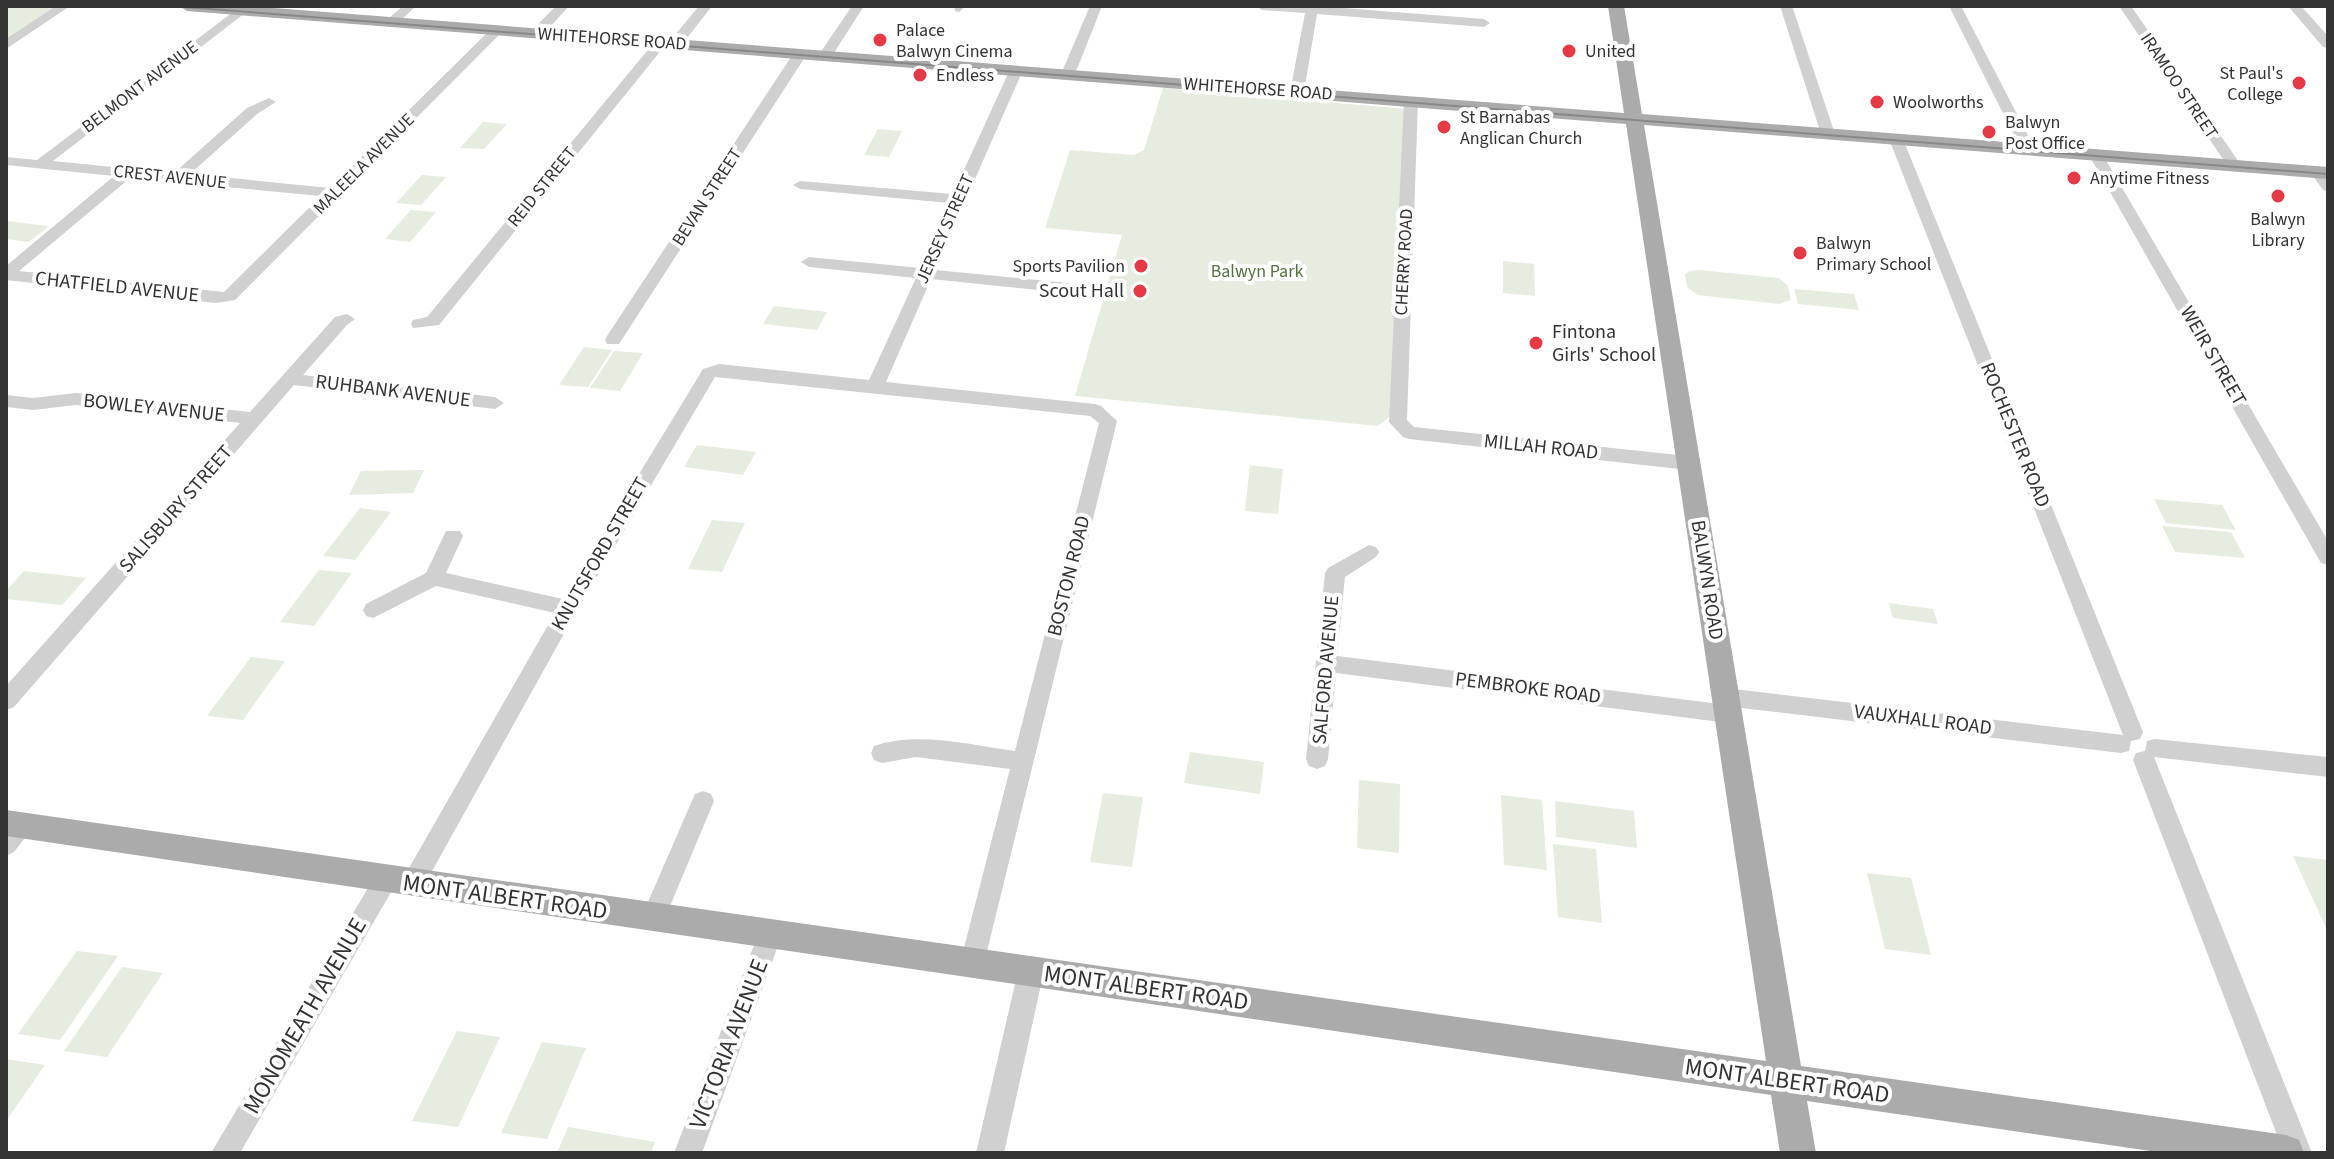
<svg xmlns="http://www.w3.org/2000/svg" width="2334" height="1159" viewBox="0 0 2334 1159" font-family="'Source Sans 3',sans-serif">
	<rect width="100%" height="100%" fill="#fff"/>
	<g fill="#e6ecdf">
		<polygon points="6,6 64,6 6,45"/>
		<polygon points="1163,88 1407,109 1390,416 1378,426 1075,396 1122,235 1045,228 1070,150 1134,155 1144,150"/>
		<polygon points="483,122 507,124 484,149 460,148"/>
		<polygon points="878,129 902,131 889,157 864,155"/>
		<polygon points="422,175 446,177 421,205 396,203"/>
		<polygon points="411,210 436,212 410,242 385,239"/>
		<polygon points="6,221 49,226 29,242 6,239"/>
		<polygon points="1503,261 1534,264 1535,296 1503,293"/>
		<polygon points="1699,270 1779,278 1788,286 1791,300 1779,304 1698,295 1687,287 1685,275 1689,271"/>
		<polygon points="1794,289 1854,294 1859,310 1798,304"/>
		<polygon points="774,306 827,312 817,330 763,324"/>
		<polygon points="584,347 612,350 588,387 559,385"/>
		<polygon points="614,351 643,353 620,391 590,388"/>
		<polygon points="697,445 756,452 743,475 684,467"/>
		<polygon points="1250,465 1283,469 1278,514 1245,511"/>
		<polygon points="424,470 413,493 349,495 361,471"/>
		<polygon points="2154,499 2222,505 2236,530 2166,523"/>
		<polygon points="360,508 391,512 355,560 323,556"/>
		<polygon points="712,520 745,523 722,572 688,569"/>
		<polygon points="2162,526 2231,532 2245,558 2175,552"/>
		<polygon points="319,570 352,573 314,626 280,622"/>
		<polygon points="24,571 86,578 62,605 6,599 6,591"/>
		<polygon points="1889,603 1933,609 1938,624 1893,618"/>
		<polygon points="251,657 285,661 243,720 207,716"/>
		<polygon points="1190,752 1264,762 1260,794 1184,783"/>
		<polygon points="1359,780 1400,784 1399,853 1357,848"/>
		<polygon points="1103,793 1143,797 1132,867 1090,862"/>
		<polygon points="1501,795 1542,800 1547,870 1504,865"/>
		<polygon points="1555,801 1634,811 1637,848 1556,837"/>
		<polygon points="1553,844 1596,849 1602,923 1558,917"/>
		<polygon points="2293,856 2328,860 2328,932"/>
		<polygon points="1867,873 1911,878 1931,955 1885,949"/>
		<polygon points="77,951 118,956 60,1040 18,1034"/>
		<polygon points="122,967 163,973 107,1057 64,1051"/>
		<polygon points="457,1031 500,1037 458,1127 412,1121"/>
		<polygon points="542,1042 586,1048 547,1139 501,1133"/>
		<polygon points="6,1059 45,1065 6,1121"/>
		<polygon points="568,1127 655,1142 651,1153 557,1153"/>
	</g>
	<g fill="none" stroke-linecap="round" stroke-linejoin="round">
		<g fill="#d0d0d0" fill-rule="evenodd">
			<polygon points="56,6 70,6 6,49 6,39"/>
			<path d="M241,6L247,10L245,13L53,161L174,173L247,108L269,98L276,102L257,114L190,174L330,188L493,27L504,30L235,300L216,303L6,280V266L114,176L6,165V157L37,160ZM130,178L321,196L224,292L19,271Z"/>
			<polygon points="403,6 416,6 396,25 388,25 388,19"/>
			<polygon points="556,6 569,6 542,36 532,36 532,30"/>
			<polygon points="699,6 712,6 680,47 670,47 670,41"/>
			<polygon points="852,6 864,6 830,59 820,59 818,56"/>
			<polygon points="954,6 966,6 959,12 955,11"/>
			<polygon points="1090,6 1102,6 1075,74 1063,77 1061,74"/>
			<polygon points="1256,6 1318,6 1484,19 1490,23 1484,27 1317,14 1304,92 1297,96 1290,92 1305,13 1262,10"/>
			<polygon points="1780,6 1792,6 1835,134 1833,137 1823,137 1821,134"/>
			<polygon points="1949,6 1961,6 2035,149 2033,152 2023,152 2021,149"/>
			<polygon points="2119,6 2131,6 2241,165 2239,168 2229,168"/>
			<polygon points="2288,6 2301,6 2328,36 2328,48 2323,47"/>
			<polygon points="656,40 667,43 439,325 413,328 411,324 413,320 427,317"/>
			<polygon points="795,51 807,54 619,344 607,344 605,340 607,336"/>
			<path d="M1011,67L1023,70L935,270L1068,283L1076,288L1068,293L931,279L886,382L1095,404L1101,406L1117,421L982,972L973,975L964,972L960,963L1010,769L916,757L882,763L874,760L871,753L874,746C918,731 970,745 1015,751L1099,423L1090,416L715,377L575,614L421,891L413,894L405,891L401,883L405,875L555,613L436,586L373,618L366,616L363,610L366,604L426,573L446,531H460L463,536L446,573L563,599L703,369L719,364L869,380L916,278L809,267L801,262L809,257L920,268L949,203L800,189L793,185L800,181L953,194Z"/>
			<polygon points="1411,97 1418,101 1407,420 1414,427 1688,456 1697,463 1695,468 1688,470 1409,439 1403,437 1389,422 1404,101"/>
			<polygon points="1896,135 1903,139 2143,732 2140,739 2131,741 2129,751 2121,753 1733,707 1739,714 1736,720 1728,723 1336,673 1328,759 1325,766 1317,769 1309,766 1306,759 1325,573 1328,568 1369,545 1376,547 1379,552 1376,557 1345,577 1337,656 1720,704 1715,697 1718,691 1726,688 2123,735 1889,139"/>
			<polygon points="2096,151 2103,155 2328,541 2328,565 2321,563 2089,155"/>
			<polygon points="2317,168 2328,177 2328,191 2323,190 2310,172"/>
			<polygon points="347,314 355,319 347,325 303,375 495,397 504,403 495,409 294,385 14,707 6,710 6,686 240,423 76,405 33,410 6,407 6,395 33,398 76,393 250,412 335,317"/>
			<polygon points="2155,739 2328,757 2328,777 2154,757 2312,1153 2284,1153 2133,760 2136,753 2145,751 2147,741"/>
			<polygon points="703,791 711,794 714,801 665,918 662,926 653,929 644,926 641,918 695,794"/>
			<polygon points="22,816 30,819 34,826 14,852 6,856 6,828 14,819"/>
			<polygon points="386,868 394,871 398,879 394,887 240,1153 211,1153 378,871"/>
			<polygon points="770,923 779,927 782,935 702,1153 674,1153 758,935 761,927"/>
			<polygon points="1031,959 1040,962 1044,971 1004,1153 976,1153 1018,971 1022,962"/>
		</g>
		<polygon fill="#ababab" fill-rule="evenodd" points="179,6 249,6 1624,113 1608,6 1624,6 1642,114 2328,167 2328,179 1644,125 1801,1066 2286,1135 2299,1140 2304,1153 2164,1153 1807,1101 1816,1153 1780,1153 1771,1095 6,836 6,810 1766,1061 1626,124 187,11"/>
		<polyline stroke="#888" stroke-width="2" points="171,6 2328,174"/>
	</g>
	<g fill="#e63946" stroke="#fff" stroke-width="3">
		<circle cx="880" cy="40" r="8"/>
		<circle cx="1569" cy="51" r="8"/>
		<circle cx="920" cy="75" r="8"/>
		<circle cx="2299" cy="83" r="8"/>
		<circle cx="1877" cy="102" r="8"/>
		<circle cx="1444" cy="127" r="8"/>
		<circle cx="1989" cy="132" r="8"/>
		<circle cx="2074" cy="178" r="8"/>
		<circle cx="2278" cy="196" r="8"/>
		<circle cx="1800" cy="253" r="8"/>
		<circle cx="1141" cy="266" r="8"/>
		<circle cx="1140" cy="291" r="8"/>
		<circle cx="1536" cy="343" r="8"/>
	</g>
	<g text-anchor="middle" dominant-baseline="central" stroke-width="8" stroke-linejoin="round" paint-order="stroke">
		<g font-size="18" fill="#333" stroke="#fff" text-anchor="start">
			<text x="896" y="30">Palace<tspan x="896" dy="21">Balwyn Cinema</tspan></text>
			<text x="1585" y="51">United</text>
			<text x="2283" y="73" text-anchor="end">St Paul's<tspan x="2283" dy="21">College</tspan></text>
			<text x="936" y="75">Endless</text>
			<text x="1893" y="102">Woolworths</text>
			<text x="1460" y="117">St Barnabas<tspan x="1460" dy="21">Anglican Church</tspan></text>
			<text x="2005" y="122">Balwyn<tspan x="2005" dy="21">Post Office</tspan></text>
			<text x="2090" y="178">Anytime Fitness</text>
			<text x="2278" y="219" text-anchor="middle">Balwyn<tspan x="2278" dy="21">Library</tspan></text>
			<text x="1816" y="243">Balwyn<tspan x="1816" dy="21">Primary School</tspan></text>
			<text x="1125" y="266" text-anchor="end">Sports Pavilion</text>
		</g>
		<g font-size="18" fill="#333" stroke="#fff">
			<text transform="translate(612 39) rotate(4)">WHITEHORSE ROAD</text>
			<text transform="translate(2179 86) rotate(56)">IRAMOO STREET</text>
			<text transform="translate(140 87) rotate(-37)">BELMONT AVENUE</text>
			<text transform="translate(1258 89) rotate(4)">WHITEHORSE ROAD</text>
			<text transform="translate(364 164) rotate(-45)">MALEELA AVENUE</text>
			<text transform="translate(170 177) rotate(6)">CREST AVENUE</text>
			<text transform="translate(542 187) rotate(-51)">REID STREET</text>
			<text transform="translate(707 197) rotate(-57)">BEVAN STREET</text>
			<text transform="translate(945 229) rotate(-66)">JERSEY STREET</text>
			<text transform="translate(1404 262) rotate(-87)">CHERRY ROAD</text>
		</g>
		<g font-size="18" fill="#56703f" stroke="#fff">
			<text x="1257" y="271">Balwyn Park</text>
		</g>
		<g font-size="20" fill="#333" stroke="#fff">
			<text transform="translate(117 287) rotate(6)">CHATFIELD AVENUE</text>
			<text transform="translate(2213 356) rotate(60)">WEIR STREET</text>
			<text transform="translate(393 391) rotate(7)">RUHBANK AVENUE</text>
			<text transform="translate(154 408) rotate(6)">BOWLEY AVENUE</text>
			<text transform="translate(2015 435) rotate(68)">ROCHESTER ROAD</text>
			<text transform="translate(1541 447) rotate(6)">MILLAH ROAD</text>
			<text transform="translate(176 509) rotate(-49)">SALISBURY STREET</text>
			<text transform="translate(600 554) rotate(-60)">KNUTSFORD STREET</text>
			<text transform="translate(1069 576) rotate(-76)">BOSTON ROAD</text>
			<text transform="translate(1707 580) rotate(81)">BALWYN ROAD</text>
			<text transform="translate(1326 670) rotate(-85)">SALFORD AVENUE</text>
			<text transform="translate(1528 688) rotate(7)">PEMBROKE ROAD</text>
			<text transform="translate(1923 720) rotate(7)">VAUXHALL ROAD</text>
		</g>
		<g font-size="20" fill="#333" stroke="#fff" text-anchor="end">
			<text x="1124" y="291">Scout Hall</text>
			<text x="1552" y="332" text-anchor="start">Fintona<tspan x="1552" dy="23">Girls' School</tspan></text>
		</g>
		<g font-size="24" fill="#333" stroke="#fff">
			<text transform="translate(505 897) rotate(8)">MONT ALBERT ROAD</text>
			<text transform="translate(1146 988) rotate(8)">MONT ALBERT ROAD</text>
			<text transform="translate(305 1016) rotate(-60)">MONOMEATH AVENUE</text>
			<text transform="translate(729 1044) rotate(-69)">VICTORIA AVENUE</text>
			<text transform="translate(1787 1081) rotate(8)">MONT ALBERT ROAD</text>
		</g>
	</g>
	<rect width="2334" height="1159" fill="none" stroke="#333333" stroke-width="16"/>
</svg>
